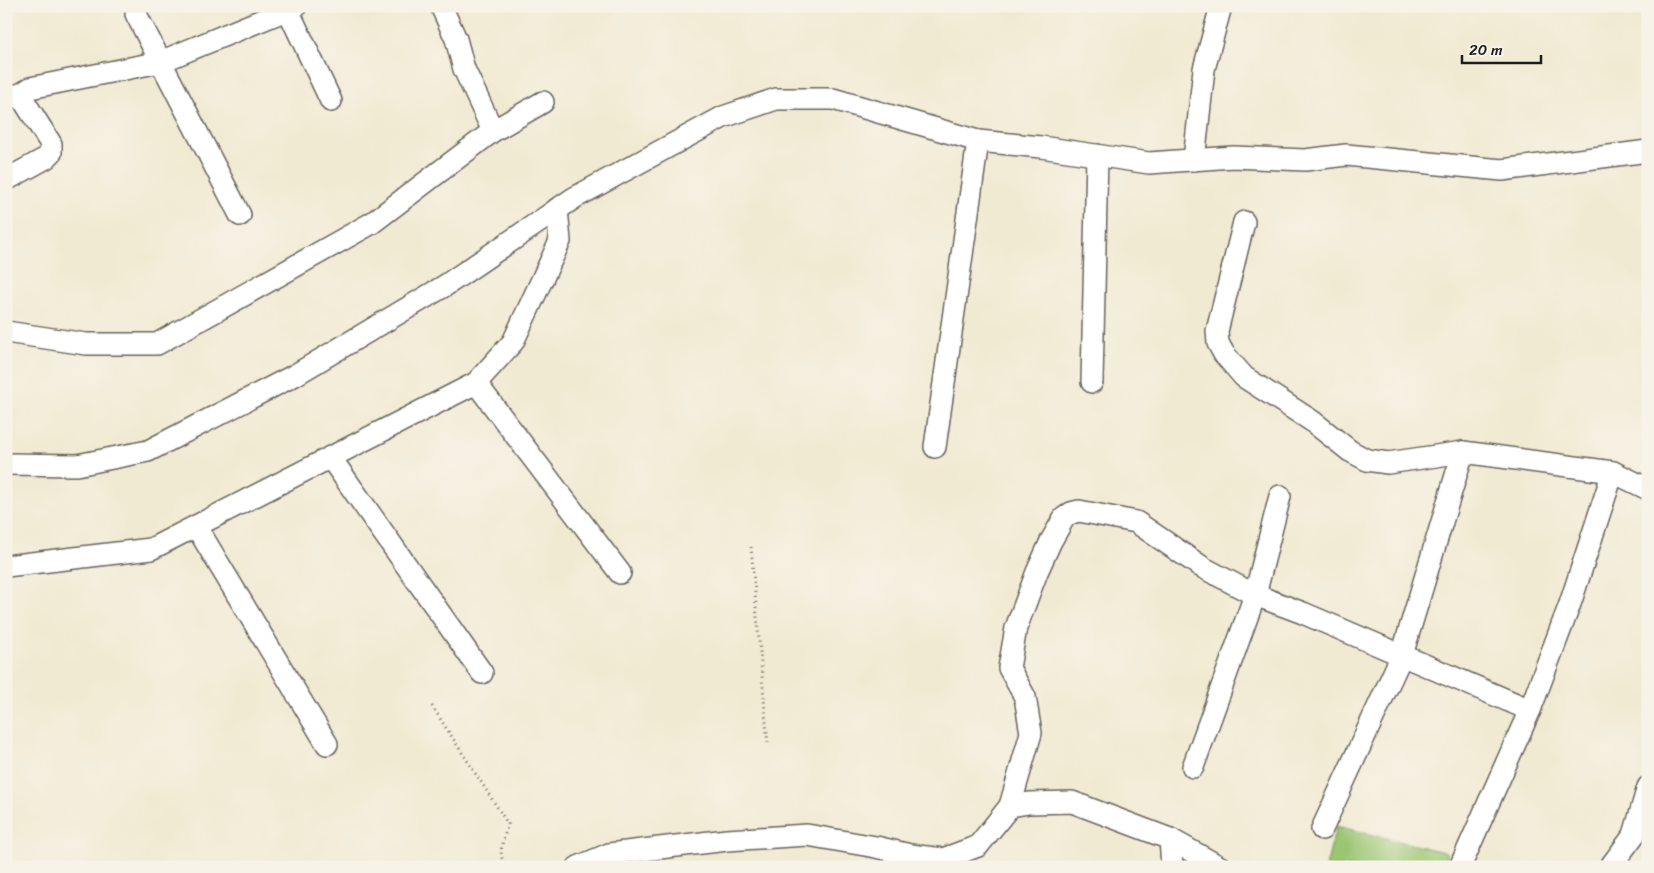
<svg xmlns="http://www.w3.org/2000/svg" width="1654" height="873" viewBox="0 0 1654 873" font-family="Sriracha,sans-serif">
	<rect width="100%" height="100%" fill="#f7f3e8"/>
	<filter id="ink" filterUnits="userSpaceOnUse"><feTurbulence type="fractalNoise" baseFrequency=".02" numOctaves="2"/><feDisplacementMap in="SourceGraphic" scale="10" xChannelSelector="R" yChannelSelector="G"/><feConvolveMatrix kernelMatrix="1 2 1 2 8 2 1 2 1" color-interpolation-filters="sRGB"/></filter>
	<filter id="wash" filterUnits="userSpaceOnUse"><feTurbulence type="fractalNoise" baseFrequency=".0096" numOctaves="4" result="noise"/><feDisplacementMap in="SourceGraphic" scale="20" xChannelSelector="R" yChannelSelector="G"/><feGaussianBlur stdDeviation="1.12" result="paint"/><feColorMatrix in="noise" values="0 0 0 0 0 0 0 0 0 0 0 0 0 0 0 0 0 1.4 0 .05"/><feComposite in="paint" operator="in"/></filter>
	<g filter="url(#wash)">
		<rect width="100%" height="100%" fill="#f1ead3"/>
		<polygon fill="#9ac571" stroke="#5b7046" points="1336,826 1448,853 1444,867 1326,867"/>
	</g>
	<g filter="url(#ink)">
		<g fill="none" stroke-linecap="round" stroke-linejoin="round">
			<defs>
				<g id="street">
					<polyline points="441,6 456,39 464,69 493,131"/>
					<polyline points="288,10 331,101"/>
					<polyline points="136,14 240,215"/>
					<polyline points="6,99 23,93 30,88 160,62 296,6"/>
					<polyline points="1194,160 1204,69 1221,6"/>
					<polyline points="6,180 46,158 51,153 51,144 24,101 23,93"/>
					<polyline points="1244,222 1217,331 1218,343 1224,354 1244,377 1312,421 1350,451 1367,460 1388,463 1463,452 1613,472 1648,489"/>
					<polyline points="6,332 86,344 157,344 372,223 493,131 543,102"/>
					<polyline points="1092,382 1097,155"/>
					<polyline points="476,383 620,573"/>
					<polyline points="935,447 978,141"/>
					<polyline points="330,457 482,673"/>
					<polyline points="6,464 77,465 148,451 295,375 446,285 574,198 723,117 776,99 833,99 978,141 1041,147 1149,163 1233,157 1305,160 1346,155 1502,170 1648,151"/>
					<polyline points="196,526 327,744"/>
					<polyline points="6,566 151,549 476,383 513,342 560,241 557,209"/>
					<polyline points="1193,767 1255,595 1280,496"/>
					<polyline points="1010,806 1031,733 1025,697 1009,668 1016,628 1037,572 1051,541 1064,518 1071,513 1079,511 1136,522 1202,567 1255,595 1303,613 1530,710"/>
					<polyline points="1322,829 1402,655 1463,452"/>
					<polyline points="1170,839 1172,867"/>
					<polyline points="578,867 609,854 727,840 807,835 876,847 910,855 943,859 978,846 1010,806 1029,803 1072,802 1170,839 1220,867"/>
					<polyline points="1460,867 1530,710 1570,604 1613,472"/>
					<polyline points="1610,867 1634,835 1648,787"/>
				</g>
			</defs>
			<use href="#street" stroke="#67645c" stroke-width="24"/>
			<g stroke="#67645c" stroke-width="3" stroke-dasharray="1 4" stroke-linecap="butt">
				<polyline points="751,547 768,745"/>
				<path d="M432,706L508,824C504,838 495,857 508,867"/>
			</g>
			<use href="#street" stroke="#fff" stroke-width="21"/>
		</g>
	</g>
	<rect width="1654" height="873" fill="none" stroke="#f7f3e8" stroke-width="25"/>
	<path d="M1462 55v8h79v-8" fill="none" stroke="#1c1c1c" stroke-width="2.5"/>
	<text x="1469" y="55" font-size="15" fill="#1c1c1c" stroke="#f7f3e8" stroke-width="4" paint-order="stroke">20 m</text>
</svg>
